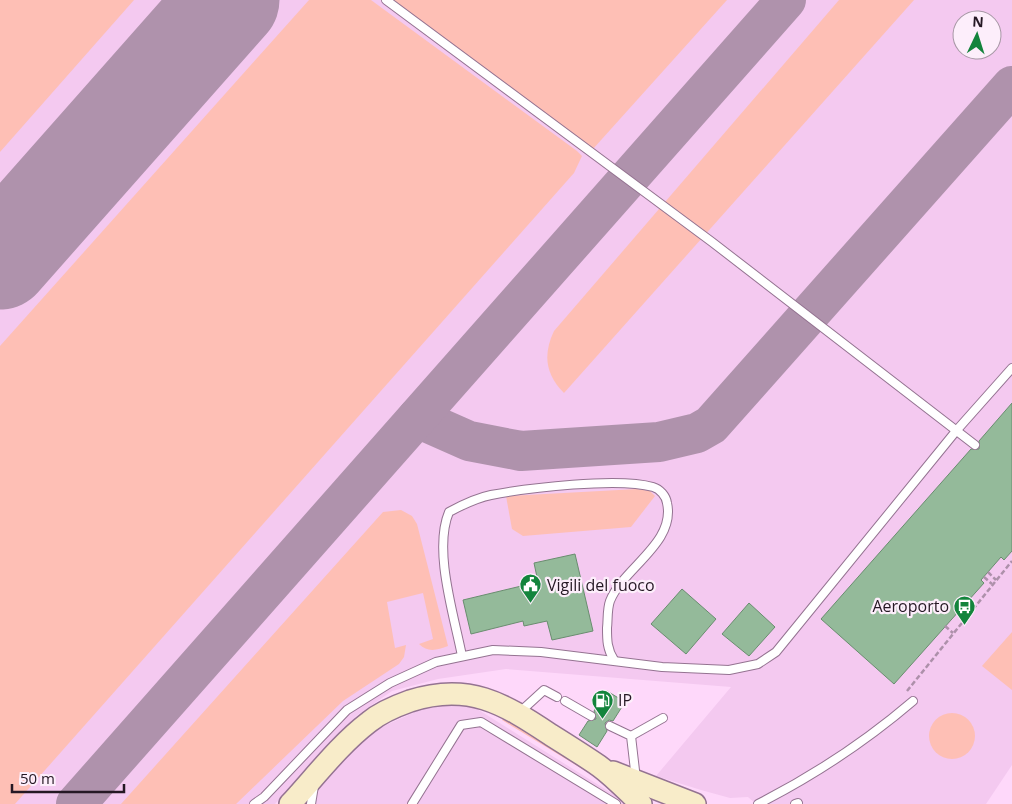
<svg xmlns="http://www.w3.org/2000/svg" width="1012" height="804" viewBox="0 0 1012 804" font-family="'Open Sans',sans-serif">
	<rect width="100%" height="100%" fill="#fed8fa"/>
	<g fill="#f4c9f0" fill-rule="evenodd">
		<path d="M0,0H1012V765L986,804H756L748,797L730,798L701,790L656,776L731,687L506,669L438,679L392,691L356,716L275,804H0ZM962,20H992V50H962Z"/>
		<polygon points="431,705 474,707 629,804 301,804 368,733"/>
	</g>
	<g fill="#febfb5">
		<polygon points="0,0 134,0 0,152"/>
		<polygon points="309,0 371,0 577,151 582,156 574,173 15,804 0,804 0,346"/>
		<polygon points="391,0 727,0 593,149"/>
		<path d="M839,0H914L564,393C545,374 543,354 554,331Z"/>
		<polygon points="637,489 650,491 655,496 631,527 523,536 512,529 506,496"/>
		<path d="M401,510L412,516L417,524L448,646C437,650 428,653 419,644L433,639L423,593L387,602L395,648L406,645L404,657L399,664L343,701L236,804H121L383,512Z"/>
		<polygon points="1012,632 1012,690 982,666"/>
		<circle cx="952" cy="736" r="23"/>
		<polygon points="504,718 604,779 602,781 502,720"/>
	</g>
	<g fill="none" stroke-linecap="round" stroke-linejoin="round">
		<g stroke="#af92ac" stroke-width="40">
			<polyline points="417,418 469,441 521,451 659,442 697,433 711,425 1012,86"/>
			<polyline points="76,804 786,0"/>
		</g>
		<polyline stroke="#af92ac" stroke-width="101" points="0,259 229,0"/>
	</g>
	<g fill="#94ba9a" stroke="#698d6f">
		<polygon points="1012,403 1012,551 1004,560 1001,557 981,580 984,583 894,684 821,619 971,449 979,449 979,441"/>
		<polygon points="575,554 593,631 552,640 547,621 524,626 523,621 471,634 463,600 538,582 534,563"/>
		<polygon points="682,589 716,619 686,654 651,624"/>
		<polygon points="749,603 775,627 749,656 722,634"/>
		<polygon points="607,691 625,702 613,721 609,720 605,723 607,731 597,747 579,735 588,721 596,719 594,711"/>
	</g>
	<g fill="none" stroke-linecap="round" stroke-linejoin="round">
		<defs>
			<g id="lane">
				<polyline points="386,0 712,242 975,445"/>
				<path d="M462,656C454,615 433,550 449,512C462,505 476,498 491,495C528,488 618,477 653,487C660,489 666,496 667,503C676,543 623,568 610,601C607,609 608,620 607,628C607,640 607,649 614,660"/>
				<polyline points="565,701 591,716"/>
				<polyline points="520,712 544,690 557,697"/>
				<polyline points="610,726 631,736 636,779"/>
				<polyline points="631,736 663,718"/>
				<polyline points="254,804 264,797 347,710 390,683 436,662 493,650 541,652 662,667 729,670 758,664 776,652 956,431 1012,368"/>
				<polyline points="311,804 314,786"/>
				<polyline points="412,804 461,725 481,722 616,804"/>
				<path d="M758,804C815,775 865,742 913,701"/>
				<polyline points="795,804 798,803"/>
			</g>
			<g id="secondary">
				<polyline points="613,772 695,804"/>
				<path d="M290,804C315,777 339,745 369,722C381,712 396,706 410,701C468,682 503,703 551,735C567,745 583,755 599,766C614,777 627,791 641,804"/>
			</g>
		</defs>
		<use href="#lane" stroke="#947391" stroke-width="10"/>
		<use href="#secondary" stroke="#947391" stroke-width="24"/>
		<g stroke="#ad90aa" stroke-width="2.5" stroke-dasharray="5 2.5" stroke-linecap="butt">
			<polyline points="988,572 996,580"/>
			<polyline points="984,577 992,584"/>
			<polyline points="945,626 953,633"/>
			<polyline points="907,691 1012,561"/>
		</g>
		<use href="#lane" stroke="#fff" stroke-width="8"/>
		<use href="#secondary" stroke="#f8ecc9" stroke-width="21"/>
	</g>
	<defs>
		<symbol id="civic-pin" viewBox="-11 -11 22 30"><path d="M0 17L-7.5 6A9.5 9.5 0 1 1 7.5 6Z" fill="#13843c" stroke="#fdeefb"/><path d="M-.6-6.5H3V-4.5H.6V-3L4-1V1h2V6H-6V1h2V-1L-.6-3ZM-1.2 2.5V6h2.4V2.5Z" fill="#fff"/></symbol>
		<symbol id="bus-pin" viewBox="-11 -11 22 30"><path d="M0 17L-7.5 6A9.5 9.5 0 1 1 7.5 6Z" fill="#13843c" stroke="#fdeefb"/><path d="M-5-6H5V4H4V6H2V4H-2V6H-4V4H-5ZM-3.5-4V0h7V-4ZM-3.5 1.2v1.5H-2V1.2ZM2 1.2v1.5H3.5V1.2Z" fill="#fff"/></symbol>
		<symbol id="fuel-pin" viewBox="-11 -11 22 30"><path d="M0 17L-7.5 6A9.5 9.5 0 1 1 7.5 6Z" fill="#13843c" stroke="#fdeefb"/><path d="M-5.5-6h7V0h2V4h1.3V-2.5L3-4.5l.8-.8L6-3V5H2.5V1h-1V6h-7ZM-4.2-4.7v3.2H.2V-4.7Z" fill="#fff"/></symbol>
	</defs>
	<g fill-rule="evenodd">
		<use href="#civic-pin" x="518" y="572" width="25" height="34"/>
		<use href="#bus-pin" x="952" y="594" width="25" height="34"/>
		<use href="#fuel-pin" x="590" y="688" width="25" height="34"/>
	</g>
	<g text-anchor="middle" dominant-baseline="central" stroke-width="4.5" stroke-linejoin="round" paint-order="stroke">
		<g font-size="16" fill="#251824" stroke="#fdeefb" text-anchor="start">
			<text x="547" y="585">Vigili del fuoco</text>
			<text x="949" y="606" text-anchor="end">Aeroporto</text>
			<text x="618" y="700">IP</text>
		</g>
	</g>
	<g transform="translate(977 35) rotate(4)"><circle r="24" fill="#fdeefb" stroke="#a798a5"/>
	<path d="M0-4L9 19L0 12L-9 19Z" fill="#13843c"/>
	<text y="-8" font-size="14" font-weight="bold" text-anchor="middle" fill="#251824">N</text>
	</g>
	<path d="M12 784v8h112v-8" fill="none" stroke="#251824" stroke-width="2.5"/>
	<text x="20" y="784" font-size="15" fill="#251824" stroke="#fdeefb" stroke-width="4" paint-order="stroke">50 m</text>
</svg>
